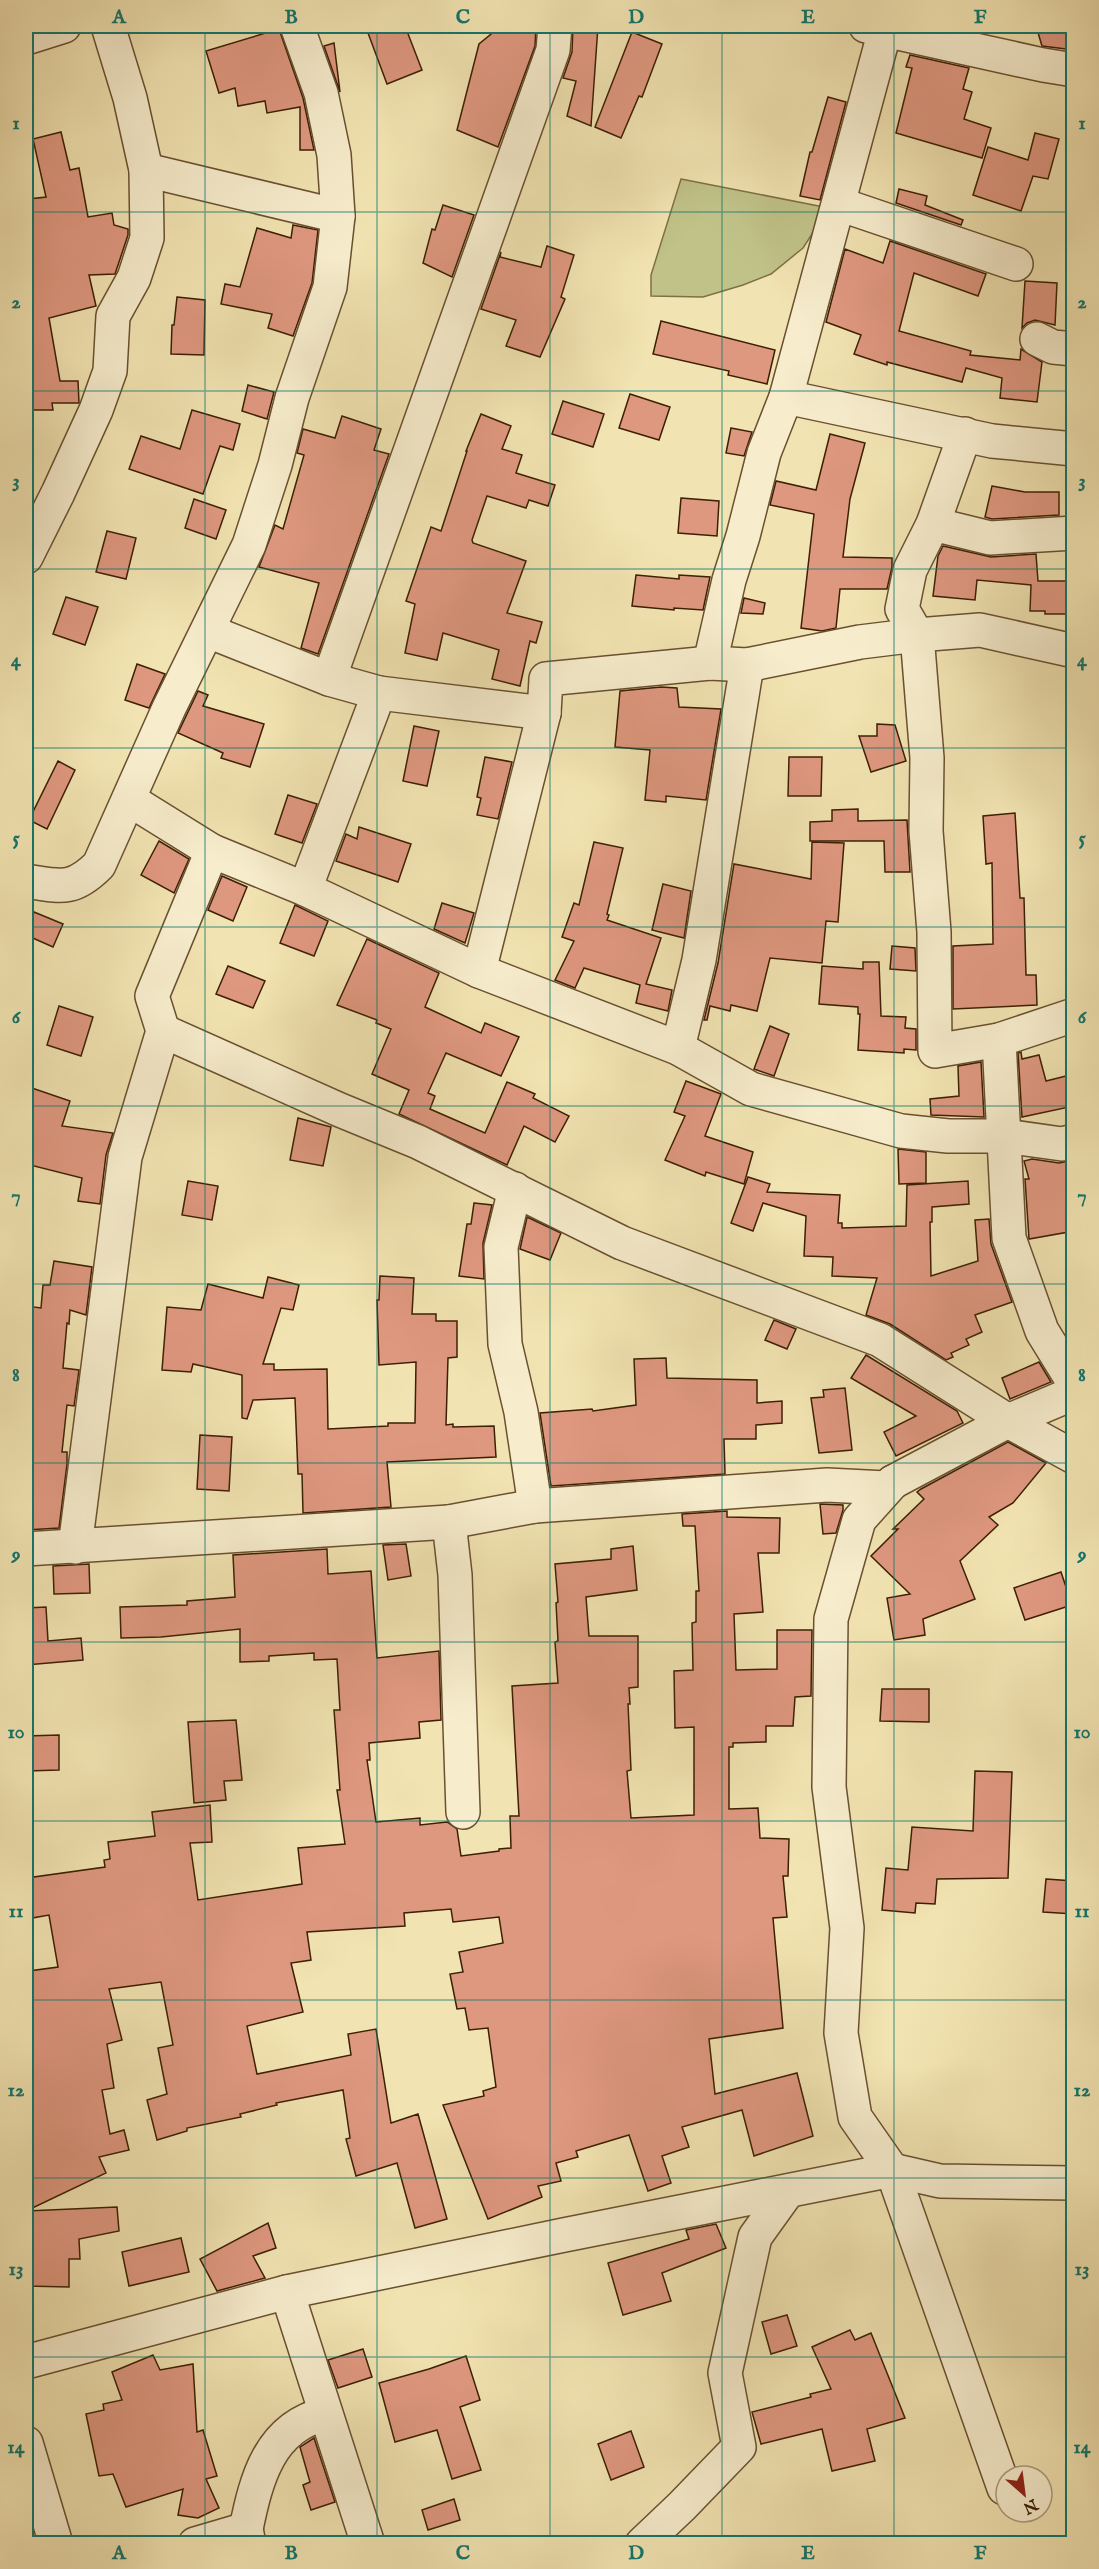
<svg xmlns="http://www.w3.org/2000/svg" width="1099" height="2569" viewBox="0 0 1099 2569" font-family="'IM FELL English',serif">
	<rect width="100%" height="100%" fill="#f2e4b2"/>
	<filter id="stains"><feTurbulence type="fractalNoise" baseFrequency=".00333" numOctaves="4"/><feColorMatrix values="0 0 0 0 .2 0 0 0 0 .09 0 0 0 0 .02 0 0 0 .5 -.17"/></filter>
	<radialGradient id="worn" r=".72"><stop offset=".6" stop-color="#630" stop-opacity="0"/><stop offset="1" stop-color="#630" stop-opacity=".3"/></radialGradient>
	<polygon fill="#c0c288" stroke="#7e7046" stroke-width="1.5" points="681,179 829,208 803,248 771,274 743,285 703,297 651,296 651,275"/>
	<g fill="#df9880" stroke="#3c1f04" stroke-width="1.5">
		<polygon points="388,26 405,26 422,70 387,84 368,33"/>
		<polygon points="501,26 536,26 535,46 498,147 457,130 479,44"/>
		<polygon points="573,26 598,26 591,126 567,116 576,81 563,78 572,52"/>
		<polygon points="1036,26 1074,26 1074,50 1042,46"/>
		<polygon points="279,29 303,98 314,150 300,150 300,107 267,113 265,101 238,106 235,88 219,93 206,51"/>
		<polygon points="632,32 662,44 642,97 639,96 621,138 595,127"/>
		<polygon points="334,43 340,92 324,46"/>
		<polygon points="910,55 969,68 963,89 972,92 964,119 991,128 982,158 896,133 912,68 906,67"/>
		<polygon points="828,97 846,102 820,200 800,196 810,152 812,152"/>
		<polygon points="61,132 70,170 79,168 88,217 112,213 114,225 128,229 128,235 115,274 89,275 96,306 49,318 60,381 78,381 79,403 52,403 53,410 30,410 29,354 26,355 27,206 31,205 29,199 46,197 33,139"/>
		<polygon points="1035,133 1059,139 1048,179 1033,176 1021,211 973,195 988,147 1028,160"/>
		<polygon points="899,189 927,196 925,205 963,220 961,225 896,203"/>
		<polygon points="443,205 474,215 452,277 423,263 432,229 435,230"/>
		<polygon points="293,225 318,230 312,283 293,336 268,328 272,314 221,304 225,284 240,287 257,228 291,238"/>
		<polygon points="890,241 986,274 978,296 914,273 899,331 971,351 970,355 1020,360 1021,349 1042,362 1037,402 1000,398 1002,378 966,368 962,382 887,362 887,365 854,354 861,335 826,322 845,249 883,263"/>
		<polygon points="547,246 574,255 561,297 565,299 540,357 506,346 516,320 481,309 501,252 500,257 541,267"/>
		<polygon points="1025,281 1057,283 1055,325 1035,320 1027,323 1022,328"/>
		<polygon points="177,297 205,300 204,355 171,354 172,325 174,325"/>
		<polygon points="661,321 775,350 767,384 728,375 729,371 653,354"/>
		<polygon points="248,385 274,392 267,419 242,411"/>
		<polygon points="630,394 670,407 659,440 619,428"/>
		<polygon points="563,401 604,414 593,447 552,434"/>
		<polygon points="192,410 240,424 233,450 220,446 203,494 129,469 141,436 180,449"/>
		<polygon points="481,414 511,426 502,449 522,455 516,473 555,485 548,506 529,500 526,508 487,496 472,540 473,543 526,561 507,613 542,622 536,643 530,641 520,686 492,679 499,650 443,633 437,660 405,653 415,604 406,601 431,527 441,531 467,451 466,451"/>
		<polygon points="342,416 381,429 374,450 389,454 318,654 301,648 319,583 259,567 275,525 283,529 304,455 297,453 303,429 335,438"/>
		<polygon points="731,428 752,432 744,456 726,453"/>
		<polygon points="830,434 865,443 850,499 843,557 892,558 892,567 887,589 840,589 836,628 822,631 801,628 814,514 770,505 776,481 816,490"/>
		<polygon points="992,486 1025,492 1059,492 1059,515 992,519 985,517"/>
		<polygon points="681,498 719,501 717,536 678,533"/>
		<polygon points="194,499 226,510 216,539 185,528"/>
		<polygon points="107,531 136,538 126,579 96,572"/>
		<polygon points="943,546 991,557 1036,554 1038,581 1074,581 1074,614 1045,614 1045,611 1030,611 1031,585 977,580 975,600 933,596 938,556"/>
		<polygon points="636,575 679,579 679,575 710,577 703,610 674,608 674,610 632,606"/>
		<polygon points="66,597 98,607 85,645 53,634"/>
		<polygon points="744,598 765,603 763,614 741,613"/>
		<polygon points="137,664 165,674 149,708 125,700"/>
		<polygon points="661,687 677,688 679,707 721,709 706,800 666,796 666,802 645,800 650,750 615,747 620,691"/>
		<polygon points="198,691 208,695 203,706 264,724 250,767 221,758 223,753 178,733"/>
		<polygon points="877,724 895,725 906,761 871,772 859,736 877,736"/>
		<polygon points="414,726 439,731 427,786 403,781"/>
		<polygon points="485,757 512,762 498,819 477,815 481,798 477,797"/>
		<polygon points="789,757 822,757 821,796 788,796"/>
		<polygon points="58,761 75,770 47,829 29,820"/>
		<polygon points="288,795 317,804 302,843 275,834"/>
		<polygon points="858,809 858,821 907,820 910,872 885,872 884,841 810,841 810,822 832,821 832,810"/>
		<polygon points="1015,813 1020,898 1024,898 1026,975 1036,975 1037,1005 953,1009 953,946 993,944 992,863 986,864 983,816"/>
		<polygon points="359,827 411,844 398,882 336,861 346,834 357,839"/>
		<polygon points="159,841 189,859 174,893 141,875"/>
		<polygon points="594,842 623,848 607,914 609,915 607,920 661,938 646,984 672,990 668,1011 636,1003 640,985 584,968 575,988 555,980 574,941 562,937 574,903 579,905"/>
		<polygon points="812,842 844,843 838,922 826,921 822,963 770,958 757,1011 731,1005 730,1011 710,1006 707,1020 704,1020 718,963 734,864 811,879"/>
		<polygon points="222,876 247,887 233,921 208,910"/>
		<polygon points="663,884 691,891 684,938 652,930"/>
		<polygon points="442,903 474,913 465,943 434,929"/>
		<polygon points="295,905 328,921 314,956 280,943"/>
		<polygon points="34,912 63,924 53,947 26,935"/>
		<polygon points="367,939 439,973 425,1007 481,1033 485,1023 519,1037 501,1076 446,1053 428,1093 435,1096 430,1109 485,1133 507,1082 535,1094 533,1098 569,1116 555,1142 524,1126 507,1165 399,1114 409,1090 372,1074 391,1029 376,1023 377,1020 337,1005"/>
		<polygon points="892,946 915,948 916,971 890,969"/>
		<polygon points="863,962 879,962 881,1016 906,1017 905,1028 916,1029 916,1050 904,1049 904,1053 858,1050 860,1014 858,1014 858,1007 819,1004 822,966 863,969"/>
		<polygon points="228,966 265,981 253,1008 216,994"/>
		<polygon points="59,1006 93,1017 81,1056 47,1045"/>
		<polygon points="770,1026 789,1034 774,1076 754,1069"/>
		<polygon points="1021,1052 1022,1059 1039,1055 1046,1081 1074,1074 1074,1106 1022,1117 1018,1053"/>
		<polygon points="981,1062 984,1117 931,1115 930,1099 959,1096 958,1066"/>
		<polygon points="686,1081 721,1094 705,1136 753,1152 744,1184 706,1172 705,1176 665,1160 685,1116 674,1112"/>
		<polygon points="26,1086 70,1101 62,1126 113,1133 106,1155 100,1204 78,1201 82,1178 26,1164"/>
		<polygon points="298,1118 331,1127 323,1166 290,1160"/>
		<polygon points="898,1149 926,1152 926,1183 899,1184"/>
		<polygon points="1032,1159 1059,1163 1074,1160 1074,1231 1029,1239 1025,1179 1029,1179 1024,1161"/>
		<polygon points="748,1177 770,1184 767,1192 840,1195 838,1223 842,1223 842,1228 906,1226 907,1185 968,1181 969,1204 932,1207 932,1222 930,1222 931,1276 978,1261 975,1220 989,1219 991,1244 1012,1302 975,1315 982,1332 966,1339 969,1345 951,1353 953,1357 946,1360 890,1324 866,1315 877,1278 832,1276 833,1257 804,1256 806,1216 763,1203 753,1231 731,1223"/>
		<polygon points="188,1181 218,1186 212,1220 182,1215"/>
		<polygon points="474,1203 492,1205 483,1243 484,1279 459,1276 467,1224 471,1224"/>
		<polygon points="527,1217 561,1233 550,1260 520,1249"/>
		<polygon points="54,1261 92,1267 86,1315 70,1310 69,1324 67,1323 63,1368 79,1370 74,1406 67,1405 62,1452 67,1452 67,1464 59,1528 26,1530 26,1306 41,1308 43,1285 50,1285"/>
		<polygon points="380,1276 414,1278 412,1314 436,1314 436,1321 457,1321 457,1357 448,1358 446,1425 453,1424 453,1427 494,1426 496,1457 387,1462 391,1507 303,1513 302,1474 298,1474 295,1398 253,1400 247,1419 242,1418 242,1375 193,1364 191,1372 162,1370 167,1307 201,1310 208,1284 263,1298 268,1277 299,1285 293,1310 281,1308 263,1364 274,1364 274,1370 327,1369 328,1429 388,1426 388,1423 415,1423 416,1362 379,1365 377,1300 379,1300"/>
		<polygon points="774,1320 796,1329 787,1349 765,1340"/>
		<polygon points="866,1355 957,1411 963,1423 896,1456 884,1432 916,1416 851,1378"/>
		<polygon points="666,1358 667,1378 757,1380 757,1403 782,1401 782,1423 756,1425 756,1439 724,1439 725,1474 551,1486 540,1413 592,1409 593,1411 636,1405 634,1359"/>
		<polygon points="1039,1362 1051,1382 1010,1399 1002,1378"/>
		<polygon points="845,1388 852,1450 819,1453 811,1398 824,1397 823,1390"/>
		<polygon points="200,1435 232,1437 229,1491 197,1489"/>
		<polygon points="1008,1442 1046,1463 1013,1503 989,1517 998,1525 960,1561 975,1599 923,1619 925,1635 894,1640 887,1598 910,1594 871,1556 898,1529 893,1529 924,1499 917,1492 921,1489"/>
		<polygon points="820,1504 843,1505 843,1510 836,1533 823,1534"/>
		<polygon points="727,1511 727,1517 780,1518 779,1553 758,1553 763,1612 734,1614 736,1670 777,1669 777,1630 812,1630 811,1696 795,1697 793,1726 766,1726 766,1742 733,1743 733,1747 729,1747 729,1809 758,1808 760,1838 789,1839 788,1876 783,1876 787,1917 773,1918 783,2028 709,2039 715,2094 797,2073 813,2136 754,2156 742,2110 682,2127 689,2147 662,2156 671,2183 648,2191 629,2135 576,2151 578,2157 556,2163 561,2181 538,2186 542,2197 488,2219 443,2105 484,2096 483,2091 496,2087 488,2028 469,2030 465,2008 457,2009 450,1974 463,1972 459,1952 503,1943 499,1917 453,1922 451,1909 404,1913 405,1926 307,1932 311,1960 291,1963 303,2012 247,2026 257,2074 351,2055 348,2034 376,2029 391,2123 418,2114 447,2219 415,2228 397,2163 356,2176 346,2139 350,2138 343,2090 276,2103 277,2105 240,2114 241,2117 187,2128 187,2131 157,2140 147,2100 167,2094 158,2048 173,2045 161,1982 109,1989 122,2040 107,2044 114,2088 102,2090 110,2134 124,2130 129,2150 99,2157 106,2173 26,2211 117,2207 119,2231 79,2239 80,2259 69,2259 69,2287 26,2286 26,1986 31,1985 29,1971 58,1967 49,1915 32,1918 27,1878 105,1867 104,1860 110,1859 108,1842 155,1836 152,1812 210,1805 212,1842 190,1843 198,1900 302,1884 298,1848 345,1844 337,1790 340,1790 334,1710 340,1710 337,1659 314,1660 314,1653 269,1656 269,1661 240,1662 240,1629 161,1637 121,1638 120,1607 187,1605 187,1601 235,1597 233,1555 327,1549 328,1574 371,1571 377,1658 439,1651 441,1720 419,1722 420,1738 369,1743 370,1760 367,1760 376,1822 420,1818 420,1825 447,1822 457,1829 461,1856 499,1851 499,1849 511,1848 510,1816 519,1816 512,1686 558,1683 555,1642 558,1641 556,1603 558,1602 555,1564 611,1559 611,1549 633,1546 637,1590 586,1597 589,1636 638,1636 638,1687 629,1688 630,1704 628,1704 631,1770 627,1771 631,1818 694,1815 694,1727 675,1728 674,1671 693,1670 692,1623 696,1622 696,1591 699,1591 695,1526 683,1526 682,1514"/>
		<polygon points="406,1544 411,1576 388,1580 383,1545"/>
		<polygon points="89,1564 90,1593 54,1594 53,1566"/>
		<polygon points="1061,1572 1072,1605 1025,1620 1014,1588"/>
		<polygon points="46,1607 48,1641 81,1638 83,1660 26,1665 26,1608"/>
		<polygon points="882,1689 929,1689 929,1722 880,1721"/>
		<polygon points="236,1720 242,1780 224,1781 226,1800 194,1803 188,1722"/>
		<polygon points="59,1735 59,1770 26,1771 26,1736"/>
		<polygon points="975,1771 1012,1772 1008,1878 937,1879 935,1904 916,1903 915,1913 882,1910 886,1868 908,1870 912,1827 973,1831"/>
		<polygon points="1046,1879 1074,1881 1074,1914 1043,1912"/>
		<polygon points="268,2223 276,2248 253,2256 265,2278 217,2291 200,2259"/>
		<polygon points="716,2224 726,2248 662,2273 671,2301 623,2315 608,2263 689,2239 686,2230"/>
		<polygon points="181,2238 189,2272 129,2286 122,2252"/>
		<polygon points="787,2315 797,2346 771,2354 762,2322"/>
		<polygon points="850,2330 855,2340 871,2333 905,2418 867,2429 875,2461 832,2471 822,2429 761,2444 752,2412 811,2397 810,2394 831,2389 812,2347"/>
		<polygon points="363,2349 372,2377 338,2388 328,2360"/>
		<polygon points="153,2355 160,2370 193,2364 197,2432 203,2430 217,2476 206,2479 219,2508 198,2518 178,2515 183,2489 126,2507 113,2474 99,2476 86,2414 104,2410 103,2404 122,2400 112,2372"/>
		<polygon points="466,2356 480,2400 460,2407 481,2470 452,2479 437,2430 395,2442 379,2383 429,2369"/>
		<polygon points="631,2431 644,2467 611,2480 598,2444"/>
		<polygon points="314,2438 335,2502 311,2510 303,2485 310,2482 300,2447"/>
		<polygon points="454,2499 460,2520 428,2530 422,2510"/>
	</g>
	<g fill="none" stroke-linecap="round" stroke-linejoin="round">
		<defs>
			<g id="minor">
				<polyline points="866,26 1043,65 1074,70"/>
				<polyline points="26,38 64,26"/>
				<polyline points="146,170 338,216"/>
				<polyline points="839,204 1016,264"/>
				<polyline points="1037,339 1053,347 1074,349"/>
				<polyline points="786,397 992,441 1074,449"/>
				<polyline points="965,434 933,524 910,570 902,609 917,635 927,758 926,831 934,932 935,1051 999,1040 1074,1015"/>
				<polyline points="933,524 990,538 1074,533"/>
				<polyline points="26,557 58,493 96,410 110,371 113,316 134,278 147,238 146,170 130,98 108,26"/>
				<polyline points="208,631 329,679 379,693 544,713 546,679 710,663 747,665 860,642 917,635 980,630 1074,651"/>
				<polyline points="710,663 729,580 743,536 764,453 786,397 885,30"/>
				<polyline points="329,679 553,50 555,26"/>
				<polyline points="130,800 212,851 305,889 479,971 678,1048 751,1089 901,1131 948,1136 1005,1136 1062,1144 1074,1141"/>
				<path d="M26,881C60,886 72,892 99,865L169,708L249,545L275,465L292,398L330,287L338,216L334,155L321,93L297,26"/>
				<polyline points="305,889 379,693"/>
				<polyline points="479,971 544,713"/>
				<polyline points="163,1031 340,1110 418,1142 622,1243 880,1340 1008,1421 1074,1457"/>
				<polyline points="999,1040 1009,1238 1042,1331 1074,1383"/>
				<polyline points="678,1048 699,960 747,665"/>
				<polyline points="515,1189 501,1247 505,1344 521,1412 535,1506"/>
				<polyline points="893,1482 859,1520 831,1619 829,1787 847,1928 841,2033 855,2117 892,2170 1004,2488"/>
				<polyline points="449,1522 455,1575 463,1812"/>
				<polyline points="75,1547 125,1157 163,1031 152,996 212,851"/>
				<polyline points="26,1549 449,1522 535,1506 827,1485 886,1488 893,1482 1008,1421 1074,1393"/>
				<polyline points="287,2292 368,2544"/>
				<polyline points="26,2362 287,2292 564,2235 892,2170 940,2181 1074,2183"/>
				<polyline points="26,2443 56,2544"/>
				<path d="M246,2529C256,2480 269,2427 325,2414"/>
				<polyline points="195,2544 246,2529 249,2544"/>
				<polyline points="642,2544 682,2506 739,2447 725,2373 755,2237 788,2191"/>
			</g>
		</defs>
		<use href="#minor" stroke="#6a5030" stroke-width="36"/>
		<use href="#minor" stroke="#f7edcd" stroke-width="33"/>
	</g>
	<path fill="none" stroke="#0f766e" stroke-width="1.5" stroke-opacity="0.55" d="M205,26V2544M377,26V2544M550,26V2544M722,26V2544M894,26V2544M26,212H1074M26,391H1074M26,569H1074M26,748H1074M26,927H1074M26,1106H1074M26,1284H1074M26,1463H1074M26,1642H1074M26,1821H1074M26,2000H1074M26,2178H1074M26,2357H1074"/>
	<rect width="1099" height="2569" fill="none" stroke="#f2e4b2" stroke-width="66"/>
	<g transform="translate(1024 2494) rotate(152)"><circle r="28" fill="#f7edcd" stroke="#ac9b7d" stroke-width="1.5"/>
	<path d="M0-4.5L10 22L0 15L-10 22Z" fill="#8f2418"/>
	<text y="-9" font-size="16" font-weight="bold" text-anchor="middle" fill="#3c1f04">N</text>
	</g>
	<rect x="33" y="33" width="1033" height="2503" fill="none" stroke="#0f766e" stroke-width="2"/>
	<g font-size="20" text-anchor="middle" font-weight="bold" fill="#0f766e">
		<text x="119" y="23">A</text>
		<text x="291" y="23">B</text>
		<text x="463" y="23">C</text>
		<text x="636" y="23">D</text>
		<text x="808" y="23">E</text>
		<text x="980" y="23">F</text>
		<text x="16" y="129">1</text>
		<text x="1082" y="129">1</text>
		<text x="16" y="308">2</text>
		<text x="1082" y="308">2</text>
		<text x="16" y="487">3</text>
		<text x="1082" y="487">3</text>
		<text x="16" y="666">4</text>
		<text x="1082" y="666">4</text>
		<text x="16" y="844">5</text>
		<text x="1082" y="844">5</text>
		<text x="16" y="1023">6</text>
		<text x="1082" y="1023">6</text>
		<text x="16" y="1202">7</text>
		<text x="1082" y="1202">7</text>
		<text x="16" y="1381">8</text>
		<text x="1082" y="1381">8</text>
		<text x="16" y="1560">9</text>
		<text x="1082" y="1560">9</text>
		<text x="16" y="1738">10</text>
		<text x="1082" y="1738">10</text>
		<text x="16" y="1917">11</text>
		<text x="1082" y="1917">11</text>
		<text x="16" y="2096">12</text>
		<text x="1082" y="2096">12</text>
		<text x="16" y="2275">13</text>
		<text x="1082" y="2275">13</text>
		<text x="16" y="2453">14</text>
		<text x="1082" y="2453">14</text>
		<text x="119" y="2559">A</text>
		<text x="291" y="2559">B</text>
		<text x="463" y="2559">C</text>
		<text x="636" y="2559">D</text>
		<text x="808" y="2559">E</text>
		<text x="980" y="2559">F</text>
	</g>
	<rect width="100%" height="100%" filter="url(#stains)"/>
	<rect width="100%" height="100%" fill="url(#worn)"/>
</svg>
